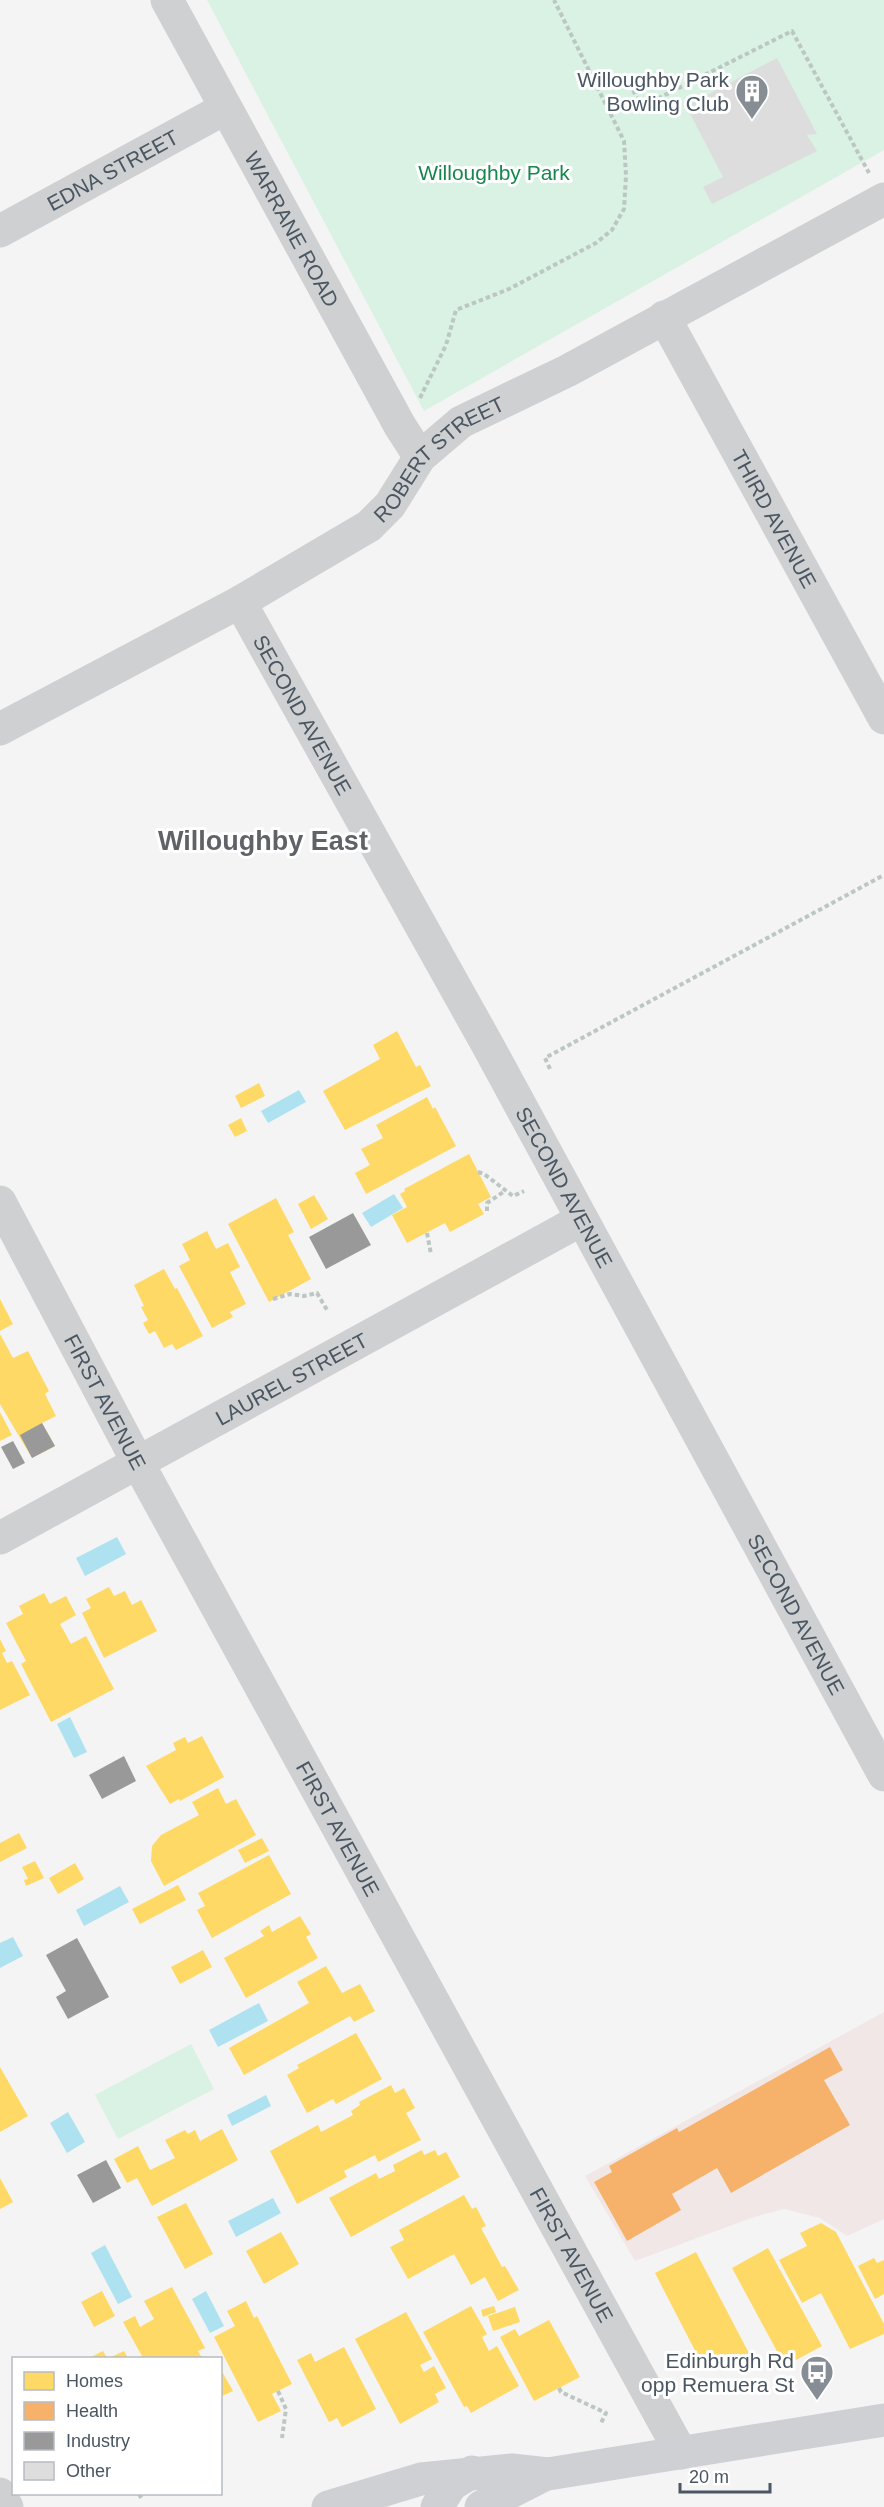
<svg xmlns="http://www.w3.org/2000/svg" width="884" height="2507" viewBox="0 0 884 2507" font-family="Helvetica,sans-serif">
	<rect width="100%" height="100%" fill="#f4f4f4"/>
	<polygon fill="#f1e7e6" points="884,2012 884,2219 847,2236 820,2218 784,2209 754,2217 635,2261 585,2176"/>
	<g fill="#d9f2e3">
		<polygon points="207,0 884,0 884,150 424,411"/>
		<polygon points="191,2044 214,2089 118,2139 95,2095"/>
	</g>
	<g fill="#aee2f0">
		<polygon points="299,1090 306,1102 268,1123 261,1111"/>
		<polygon points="394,1194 403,1208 371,1227 362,1213"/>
		<polygon points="117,1537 126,1554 85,1576 76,1558"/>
		<polygon points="70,1717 87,1752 74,1758 57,1724"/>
		<polygon points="120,1886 129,1902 84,1926 76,1910"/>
		<polygon points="13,1937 23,1956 0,1968 0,1943"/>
		<polygon points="259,2003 268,2021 218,2047 209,2030"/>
		<polygon points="266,2095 271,2106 232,2126 227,2115"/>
		<polygon points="68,2112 85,2142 67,2153 50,2123"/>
		<polygon points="273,2198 281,2213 236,2237 228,2221"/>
		<polygon points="105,2245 132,2297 118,2304 91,2253"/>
		<polygon points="206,2291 224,2326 210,2333 192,2299"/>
	</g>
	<g fill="#ffd966">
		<polygon points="397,1031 416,1067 420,1065 431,1086 345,1130 323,1091 380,1059 373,1045"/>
		<polygon points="259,1083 265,1096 241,1108 235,1096"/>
		<polygon points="427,1097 433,1109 435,1107 456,1146 366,1194 355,1173 370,1165 361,1149 383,1138 376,1125"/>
		<polygon points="241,1118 247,1131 235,1137 228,1125"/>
		<polygon points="469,1154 491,1197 478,1204 484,1214 450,1232 445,1223 407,1243 392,1215 407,1207 400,1194 405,1191 404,1189"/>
		<polygon points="314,1195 328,1219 311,1229 298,1204"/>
		<polygon points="276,1198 294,1232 288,1235 311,1279 269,1302 228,1224"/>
		<polygon points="207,1231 216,1249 228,1243 240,1267 230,1272 246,1304 230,1312 233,1317 212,1328 179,1266 190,1260 182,1244"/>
		<polygon points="164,1269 175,1289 177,1288 203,1336 176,1350 172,1344 164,1348 155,1331 149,1334 143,1323 148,1320 141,1307 144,1306 134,1285"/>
		<polygon points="0,1299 13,1324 0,1331"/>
		<polygon points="0,1334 13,1358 28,1351 49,1391 45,1394 56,1416 42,1423 55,1446 32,1458 0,1404"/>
		<polygon points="0,1412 12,1435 0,1441"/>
		<polygon points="109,1587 114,1596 125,1591 132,1605 141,1600 157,1631 104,1658 82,1613 91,1608 86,1599"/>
		<polygon points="44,1593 50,1604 66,1596 76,1615 60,1624 71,1644 86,1636 114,1689 51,1722 21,1664 26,1661 6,1623 23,1614 19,1606"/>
		<polygon points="0,1639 6,1651 2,1653 7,1663 12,1661 30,1695 0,1710"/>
		<polygon points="202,1736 224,1777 180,1801 179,1799 170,1804 146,1766 176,1750 173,1743 185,1737 188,1743"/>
		<polygon points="218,1788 226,1804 236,1799 256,1835 164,1886 151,1861 152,1846 161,1835 199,1815 192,1802"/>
		<polygon points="19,1833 27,1848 0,1862 0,1843"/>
		<polygon points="262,1838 269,1851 245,1863 238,1850"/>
		<polygon points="269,1855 291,1894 212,1938 197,1910 205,1906 198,1893"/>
		<polygon points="35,1861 44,1878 26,1886 24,1880 28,1879 22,1867"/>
		<polygon points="75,1863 84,1879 58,1894 49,1878"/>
		<polygon points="178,1885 186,1900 140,1924 132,1909"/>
		<polygon points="300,1916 311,1934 306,1937 318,1958 246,1998 224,1958 264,1936 260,1931 269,1925 272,1932"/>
		<polygon points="203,1950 212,1967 180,1984 171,1967"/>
		<polygon points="326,1966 342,1993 360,1984 375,2011 354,2022 350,2016 244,2075 229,2048 309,2003 297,1982"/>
		<polygon points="356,2033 382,2079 336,2104 333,2099 307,2113 287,2075 299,2068 297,2065"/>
		<polygon points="0,2067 28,2116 0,2132"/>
		<polygon points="391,2085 395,2093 404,2088 415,2108 406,2113 421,2140 378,2162 375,2155 344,2171 347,2177 297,2204 270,2151 318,2125 321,2132 353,2115 351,2111 360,2105 359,2102"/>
		<polygon points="222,2129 238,2160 152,2206 137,2178 127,2183 114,2159 138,2146 150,2170 175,2158 165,2140 185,2130 188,2134 195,2130 200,2141"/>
		<polygon points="422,2150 424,2155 435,2150 438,2156 446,2152 460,2177 351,2237 329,2198 376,2173 379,2179 395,2171 393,2165"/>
		<polygon points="0,2178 13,2202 0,2209"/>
		<polygon points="464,2195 472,2209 476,2207 486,2226 481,2228 502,2267 505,2266 519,2290 498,2301 485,2277 471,2285 454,2254 408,2279 390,2247 404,2240 399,2230"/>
		<polygon points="186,2203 213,2254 185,2269 157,2217"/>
		<polygon points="821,2223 836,2232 884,2324 884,2334 850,2349 821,2293 802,2303 779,2260 807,2246 800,2233"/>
		<polygon points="281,2232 299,2264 264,2284 246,2251"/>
		<polygon points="768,2248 822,2346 785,2366 732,2268"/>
		<polygon points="696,2252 752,2359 735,2368 729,2356 704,2368 655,2273"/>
		<polygon points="874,2258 877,2263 884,2260 884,2294 875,2299 858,2266"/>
		<polygon points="172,2287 205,2348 198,2351 202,2358 143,2358 123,2322 135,2316 140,2327 154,2319 144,2301"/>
		<polygon points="102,2291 115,2316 94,2327 81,2302"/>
		<polygon points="246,2301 254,2318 257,2316 292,2384 272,2394 281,2411 258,2422 214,2337 235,2326 227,2311"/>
		<polygon points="471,2306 487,2334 482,2337 489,2351 497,2346 519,2386 471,2413 467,2406 464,2407 423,2332"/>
		<polygon points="494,2306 496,2312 483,2317 481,2310"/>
		<polygon points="515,2307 520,2322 493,2331 488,2316"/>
		<polygon points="406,2312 432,2359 420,2365 424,2372 434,2366 446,2388 435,2394 439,2402 400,2424 355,2339"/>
		<polygon points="549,2320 580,2377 534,2401 500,2337 515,2329 519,2336"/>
		<polygon points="344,2347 376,2409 342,2427 337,2418 329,2422 297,2360 311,2353 315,2362"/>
		<polygon points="103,2351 107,2358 89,2358"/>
		<polygon points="124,2351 128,2358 109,2358"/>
		<polygon points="220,2368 233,2391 220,2397"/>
	</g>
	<polygon fill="#f6b26b" points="830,2047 843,2070 824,2080 850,2125 731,2193 717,2168 672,2194 681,2210 627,2241 594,2182 612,2172 609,2166 677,2128 679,2132"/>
	<g fill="#999">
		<polygon points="353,1213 371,1245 326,1269 309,1237"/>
		<polygon points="42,1423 55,1446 32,1458 20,1435"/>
		<polygon points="13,1441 25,1463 13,1469 1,1447"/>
		<polygon points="124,1756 136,1781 102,1799 89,1775"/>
		<polygon points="77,1938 109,1997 68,2019 56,1997 66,1991 46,1955"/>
		<polygon points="106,2160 121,2188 93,2203 77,2175"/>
	</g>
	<polygon fill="#ddddde" points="777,58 817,134 807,135 817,151 712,204 703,187 723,177 686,106"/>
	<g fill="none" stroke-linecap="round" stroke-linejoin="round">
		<g stroke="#bcc7c4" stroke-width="4" stroke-dasharray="4.5 3" stroke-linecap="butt">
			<polyline points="594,81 629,81 641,107 792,31 869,173"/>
			<polyline points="420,398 446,345 456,310 509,289 596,243 612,230 624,209 626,176 624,141 554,0"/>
			<polyline points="550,1069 545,1058 884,875"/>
			<polyline points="478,1172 484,1174 513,1196 524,1191"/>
			<polyline points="487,1211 487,1203 505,1191"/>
			<polyline points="427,1233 431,1254"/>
			<polyline points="273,1299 290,1294 304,1296 317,1293 327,1310"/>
			<polyline points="559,2388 561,2392 606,2413 601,2423"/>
			<polyline points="278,2391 286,2409 282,2438"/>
			<polyline points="139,2494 142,2499"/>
		</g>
		<g stroke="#ced0d2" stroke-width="33">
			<path id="s1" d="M167,0L400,426L420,457"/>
			<path id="s2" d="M0,231L224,109"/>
			<path id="s3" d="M664,317L884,718"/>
			<path id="s4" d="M240,602L487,1044L884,1775"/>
			<path id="s5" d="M0,729L240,602L369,526L390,505L420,457L461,422L567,371L884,199"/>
			<path id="s6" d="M0,1202L144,1474L681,2453"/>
			<path id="s7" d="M0,1538L581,1220"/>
			<polyline points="0,2494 7,2507"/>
		</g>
		<g stroke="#ced0d4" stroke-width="33">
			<polyline points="328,2507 421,2479 512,2470 548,2474 884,2420"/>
			<polyline points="437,2507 451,2485 472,2472"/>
			<polyline points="481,2507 546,2474"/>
		</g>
	</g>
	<defs>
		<symbol id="building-pin" viewBox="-11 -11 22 30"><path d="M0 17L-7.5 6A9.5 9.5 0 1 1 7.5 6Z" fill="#868d94" stroke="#fff"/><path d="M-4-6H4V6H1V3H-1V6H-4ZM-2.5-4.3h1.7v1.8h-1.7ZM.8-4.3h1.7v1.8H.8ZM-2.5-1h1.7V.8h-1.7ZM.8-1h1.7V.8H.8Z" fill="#fff"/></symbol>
		<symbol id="bus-pin" viewBox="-11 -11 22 30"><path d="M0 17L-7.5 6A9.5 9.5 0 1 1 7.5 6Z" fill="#868d94" stroke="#fff"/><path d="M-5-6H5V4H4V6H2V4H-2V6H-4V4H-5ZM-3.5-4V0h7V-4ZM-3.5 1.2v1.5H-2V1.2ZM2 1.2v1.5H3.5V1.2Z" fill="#fff"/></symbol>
	</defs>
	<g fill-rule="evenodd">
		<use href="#building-pin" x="733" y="72" width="38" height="52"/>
		<use href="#bus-pin" x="798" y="2353" width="38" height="52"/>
	</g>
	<g text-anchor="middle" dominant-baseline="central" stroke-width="6" stroke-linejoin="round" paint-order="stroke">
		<g font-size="21" fill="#4a5661" stroke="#fff" text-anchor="end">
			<text x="729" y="79">Willoughby Park<tspan x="729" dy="24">Bowling Club</tspan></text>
			<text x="794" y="2360">Edinburgh Rd<tspan x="794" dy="24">opp Remuera St</tspan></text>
		</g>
		<g font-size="21" fill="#4a5661" stroke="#fff">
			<text stroke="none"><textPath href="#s2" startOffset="128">EDNA STREET</textPath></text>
			<text stroke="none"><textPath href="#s1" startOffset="261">WARRANE ROAD</textPath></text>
			<text stroke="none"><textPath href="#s5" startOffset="520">ROBERT STREET</textPath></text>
			<text stroke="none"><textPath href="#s3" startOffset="230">THIRD AVENUE</textPath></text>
			<text stroke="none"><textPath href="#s4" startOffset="129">SECOND AVENUE</textPath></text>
			<text stroke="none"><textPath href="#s4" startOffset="669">SECOND AVENUE</textPath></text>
			<text stroke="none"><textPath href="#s7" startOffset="332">LAUREL STREET</textPath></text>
			<text stroke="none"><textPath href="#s6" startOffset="226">FIRST AVENUE</textPath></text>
			<text stroke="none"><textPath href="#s4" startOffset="1155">SECOND AVENUE</textPath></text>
			<text stroke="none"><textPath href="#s6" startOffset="712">FIRST AVENUE</textPath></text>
			<text stroke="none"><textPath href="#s6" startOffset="1198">FIRST AVENUE</textPath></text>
		</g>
		<g font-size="21" fill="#17864f" stroke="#fff">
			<text x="494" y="172">Willoughby Park</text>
		</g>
		<g font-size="27" font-weight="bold" fill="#5f6368" stroke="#fff">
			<text x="263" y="841">Willoughby East</text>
		</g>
	</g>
	<rect x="12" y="2357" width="210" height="138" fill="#ffffff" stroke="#b7bbc0" stroke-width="1.5"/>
	<rect x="24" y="2372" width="30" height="18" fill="#ffd966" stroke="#b7bbc0" stroke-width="1.5"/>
	<text x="66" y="2387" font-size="18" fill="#4a5661">Homes</text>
	<rect x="24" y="2402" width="30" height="18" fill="#f6b26b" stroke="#b7bbc0" stroke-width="1.5"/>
	<text x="66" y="2417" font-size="18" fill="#4a5661">Health</text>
	<rect x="24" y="2432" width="30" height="18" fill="#999999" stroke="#b7bbc0" stroke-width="1.5"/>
	<text x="66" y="2447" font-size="18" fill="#4a5661">Industry</text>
	<rect x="24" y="2462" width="30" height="18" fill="#ddddde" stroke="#b7bbc0" stroke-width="1.5"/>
	<text x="66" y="2477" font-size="18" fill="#4a5661">Other</text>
	<path d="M680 2483v9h90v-9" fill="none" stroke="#4a5661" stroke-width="3"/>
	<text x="689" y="2483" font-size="18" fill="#4a5661" stroke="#ffffff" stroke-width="4.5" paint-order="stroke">20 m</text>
</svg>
